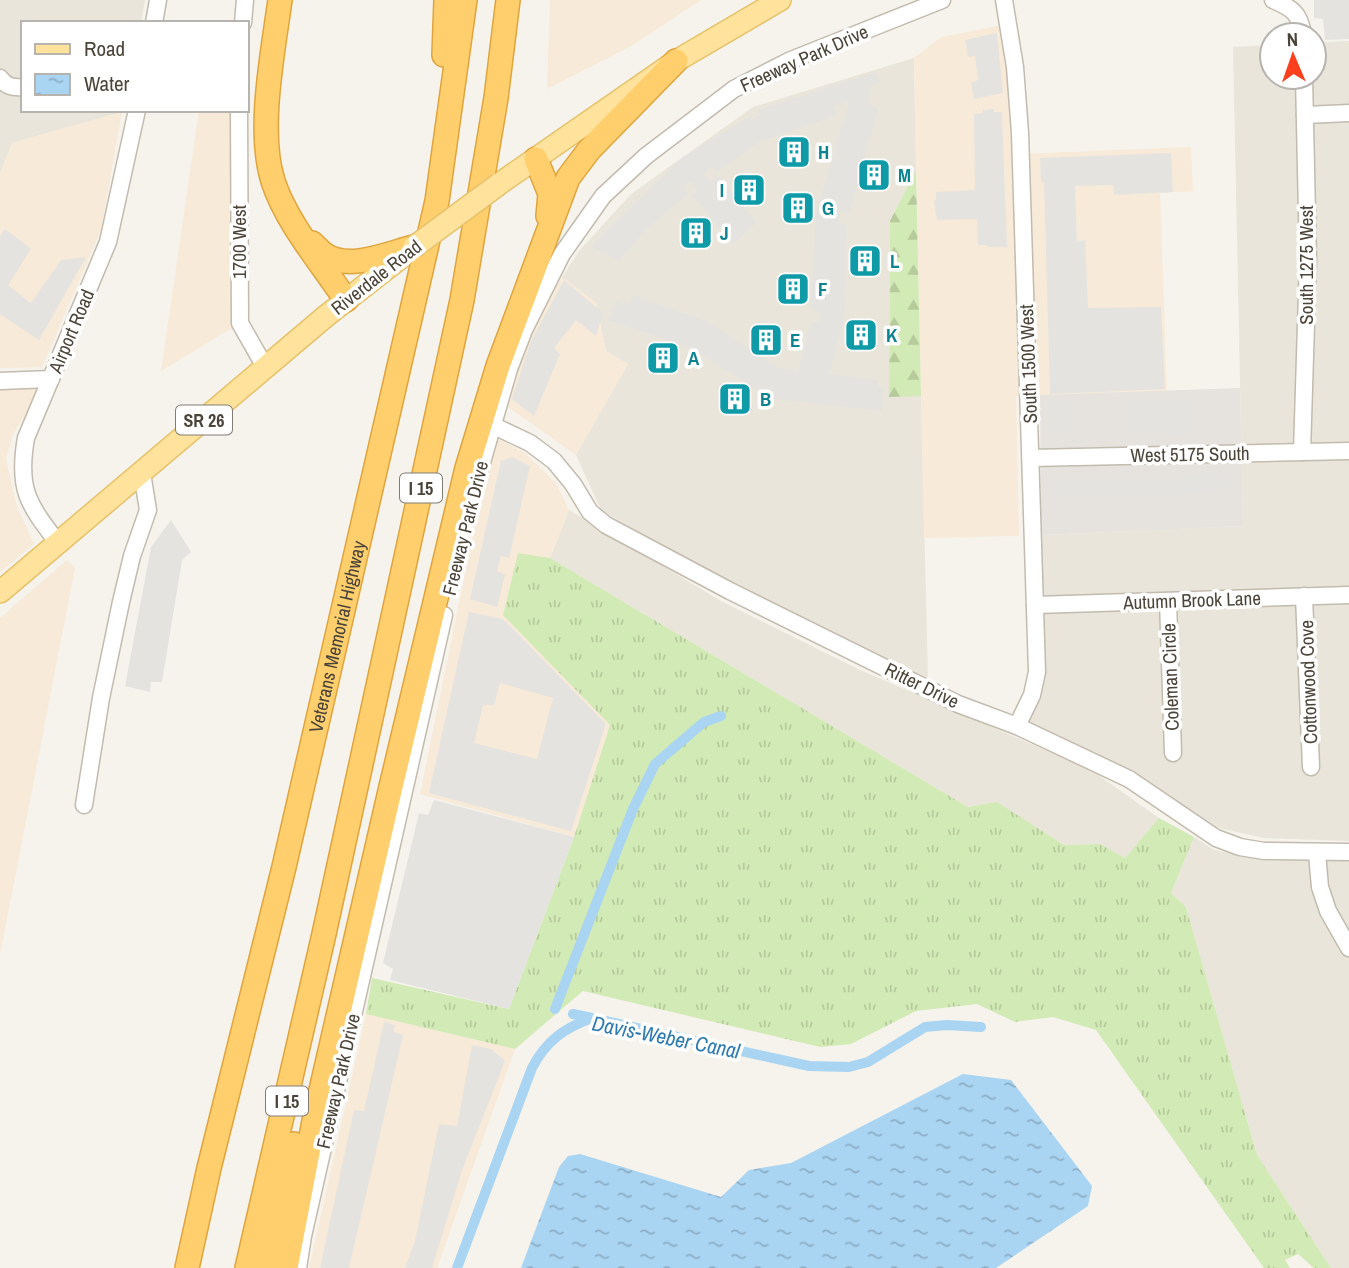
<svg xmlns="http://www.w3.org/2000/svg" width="1349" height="1268" viewBox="0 0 1349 1268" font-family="'Archivo Narrow',sans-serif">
	<defs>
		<pattern id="grass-tufts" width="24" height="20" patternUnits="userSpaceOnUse" patternTransform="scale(1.75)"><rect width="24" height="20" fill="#d2eab5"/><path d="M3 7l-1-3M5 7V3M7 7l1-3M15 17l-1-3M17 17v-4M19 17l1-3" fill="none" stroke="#b6ca9c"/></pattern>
		<pattern id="forest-firs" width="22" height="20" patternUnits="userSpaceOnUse" patternTransform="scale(1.75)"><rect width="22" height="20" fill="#d2eab5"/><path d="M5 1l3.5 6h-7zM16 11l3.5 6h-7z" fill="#b6ca9c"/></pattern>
		<pattern id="water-ripples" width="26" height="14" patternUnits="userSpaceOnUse" patternTransform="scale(1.75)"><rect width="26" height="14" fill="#a9d4f2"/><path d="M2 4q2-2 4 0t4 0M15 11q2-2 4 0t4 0" fill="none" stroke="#8caec5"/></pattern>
	</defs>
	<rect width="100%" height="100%" fill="#f6f3ec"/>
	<g fill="#eae5da">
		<polygon points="0,0 145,0 141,23 23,23 23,110 123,110 122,112 12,143 0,174"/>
		<polygon points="1349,41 1349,841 1264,838 1219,828 1095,752 1025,726 1045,681 1041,535 1243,526 1233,47 1272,45 1272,77 1314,77 1314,43"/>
		<polygon points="914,58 916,170 890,221 889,396 921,396 928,680 726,583 601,510 576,455 628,364 606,351 596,303 562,277 580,250 631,194 753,107"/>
		<polygon points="569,510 721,601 858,669 1091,770 1159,818 1125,858 1099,844 1064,845 997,803 968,807 550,558"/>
		<polygon points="1194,837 1214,850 1267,861 1349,861 1349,1268 1331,1268 1257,1155 1186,907 1171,893"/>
	</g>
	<g fill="#f7ead8">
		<polygon points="550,0 701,0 633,45 547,89"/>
		<polygon points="1003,25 1009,73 1015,154 1191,147 1193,191 1160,193 1167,391 1016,396 1019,536 924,538 914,58 941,37"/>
		<polygon points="199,110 239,110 240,323 161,371"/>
		<polygon points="122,112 101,230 42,367 0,368 0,174 12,143"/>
		<polygon points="562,277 596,303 606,351 628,364 576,455 508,407 526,338"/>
		<polygon points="27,385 40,391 13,434 6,459 17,507 34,544 0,572 0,386"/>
		<polygon points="493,436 525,453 556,483 569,510 550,558 518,553 503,615 610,725 574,837 420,794"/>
		<polygon points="67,560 75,568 0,955 0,618"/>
		<polygon points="366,1014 515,1049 437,1268 309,1268"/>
	</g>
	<polygon fill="#e6e2dd" points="1240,388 1243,526 1041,535 1040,395"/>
	<polygon fill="url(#grass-tufts)" points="518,553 550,558 968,807 997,802 1064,845 1100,844 1125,858 1159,818 1194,837 1171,893 1186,907 1257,1155 1331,1268 1314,1268 1298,1254 1285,1260 1290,1268 1264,1268 1096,1030 1053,1017 1015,1022 977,1004 916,1011 851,1044 820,1047 583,991 515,1049 366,1014 372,978 509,1009 574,837 610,725 503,615"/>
	<polygon fill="url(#forest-firs)" points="916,170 921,396 889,397 890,221"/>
	<g fill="#e5e3e0" fill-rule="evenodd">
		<polygon points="1314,0 1349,0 1349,39 1325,40 1323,19 1314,18"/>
		<polygon points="997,33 1003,93 974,99 971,83 978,80 975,56 968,57 965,40"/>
		<polygon points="876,72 879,83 871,86 869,104 878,109 849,214 840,212 837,221 847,226 844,320 829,374 878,380 878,387 883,388 882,411 772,399 695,350 608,320 616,301 630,305 634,295 708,322 778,368 798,371 811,322 818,323 821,313 811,310 816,212 850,100 834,106 837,115 759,142 717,172 711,167 704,173 709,181 717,176 757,222 733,244 692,195 697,190 691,181 684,188 688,194 644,231 619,261 591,246 683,157 749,117 752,120 760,115 758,110"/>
		<polygon points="994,109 994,112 1002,112 1007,247 987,247 987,245 978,245 977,219 937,220 934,201 936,200 936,192 975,190 974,114 983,113 983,110"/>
		<polygon points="1171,153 1173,192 1114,195 1113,185 1075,186 1077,241 1085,240 1088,308 1161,307 1165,389 1050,394 1044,182 1041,182 1040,158"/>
		<polygon points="5,229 31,249 8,285 31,303 61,260 86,257 39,340 0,314 0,236"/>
		<polygon points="564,280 603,313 596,336 576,320 554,348 560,354 534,416 512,399 531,341"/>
		<polygon points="1129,397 1192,397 1193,434 1130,435"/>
		<rect x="1050" y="399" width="20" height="38"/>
		<polygon points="512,457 530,466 509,558 501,556 497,571 505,575 497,607 470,599 501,461"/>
		<polygon points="1230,473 1230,494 1053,497 1052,476"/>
		<polygon points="171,520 191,552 182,560 162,682 151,682 150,692 125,686 151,547"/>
		<path d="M469,612L503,619L606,724L571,831L429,793ZM500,683L553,698L537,759L474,743L483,705H494Z"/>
		<polygon points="434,800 574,837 509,1009 390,980 393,969 383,963 419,813 428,815"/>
		<polygon points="384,1022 395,1025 394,1032 403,1035 349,1268 320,1268 354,1110 364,1111"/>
		<polygon points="472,1045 491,1049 505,1061 462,1170 432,1268 405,1268 415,1241 439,1124 457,1126"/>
	</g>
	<polygon fill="url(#water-ripples)" points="963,1074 1011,1080 1092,1186 1088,1206 996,1268 521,1268 559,1167 568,1156 580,1154 721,1197 749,1170 791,1163"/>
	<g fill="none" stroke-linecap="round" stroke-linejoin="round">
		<g stroke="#a9d4f2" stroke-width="10">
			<polyline points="555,1009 633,809 655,764 704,722 721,716"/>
			<polyline points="573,1014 592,1018"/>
			<path d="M457,1268L532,1068C546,1041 564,1028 592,1018L809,1066L849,1067L868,1062L925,1027L947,1025L981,1027"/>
		</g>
		<defs>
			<g id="minor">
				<polyline points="1004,0 1015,67 1020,133 1037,672 1032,695 1017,726"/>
				<path d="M1273,0C1292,8 1300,13 1303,35"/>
				<polyline points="154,23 158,0"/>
				<polyline points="243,23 245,0"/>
				<path d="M0,78C6,86 12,88 23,87"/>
				<polyline points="239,110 240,323 265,367"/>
				<polyline points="1305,115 1349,113"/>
				<polyline points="0,381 51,379"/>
				<polyline points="492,425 530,443 554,461 573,484 590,512 606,525 730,591 958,704 1017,726 1129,779 1216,838 1240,847 1264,851 1349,852"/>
				<polyline points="1302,452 1308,260 1304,77"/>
				<polyline points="1031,458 1349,451"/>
				<polyline points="467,514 509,369 524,330 562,254 603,196 646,156 734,89 791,60 942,0"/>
				<path d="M58,543C28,504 17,489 26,438L108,242L137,110"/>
				<polyline points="1304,596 1311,767"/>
				<polyline points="1168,601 1173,753"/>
				<polyline points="1035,605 1349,595"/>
				<polyline points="84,805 101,698 121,602 132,556 148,510 142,473"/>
				<polyline points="1317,853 1320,887 1328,911 1349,948"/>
				<polyline points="298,1268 303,1236 444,615"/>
			</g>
			<g id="major">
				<polyline points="499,184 676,61 780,0"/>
				<polyline points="0,592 326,316 413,248"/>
			</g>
			<g id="highway">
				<path d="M280,0C273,52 257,131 273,181C286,222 322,264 346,300"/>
				<polyline points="444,55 446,0"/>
				<polyline points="536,159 550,194 548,216"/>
				<path d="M312,243C316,247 321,252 325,255C350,271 389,253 414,247"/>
				<path id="s1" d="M187,1268L209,1168L284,867L437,201L465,0"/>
				<polyline points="247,1268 324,934 462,300 496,98 508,0"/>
				<polyline points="268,1268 294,1144"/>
				<polyline points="286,1268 315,1116 390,791 467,468 498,366 568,178 589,150 676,61"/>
			</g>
		</defs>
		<use href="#minor" stroke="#c2bbae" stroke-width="19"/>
		<use href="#major" stroke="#e6c16a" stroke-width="24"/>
		<use href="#highway" stroke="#e0a43c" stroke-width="26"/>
		<use href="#minor" stroke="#fff" stroke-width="16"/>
		<use href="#major" stroke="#ffe39c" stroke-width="21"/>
		<use href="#highway" stroke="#ffcf6e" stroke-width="23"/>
		<defs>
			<polyline id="major-bridge" points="414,247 499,184"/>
		</defs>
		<use href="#major-bridge" stroke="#e6c16a" stroke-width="24" stroke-linecap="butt"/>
		<use href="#major-bridge" stroke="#ffe39c" stroke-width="21"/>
	</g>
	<defs>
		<symbol id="building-square" viewBox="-11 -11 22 22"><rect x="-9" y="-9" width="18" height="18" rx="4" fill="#0f9aa8" stroke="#fff"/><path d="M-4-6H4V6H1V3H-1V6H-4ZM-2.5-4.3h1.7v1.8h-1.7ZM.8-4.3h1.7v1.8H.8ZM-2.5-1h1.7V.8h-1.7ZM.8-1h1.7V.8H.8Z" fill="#fff"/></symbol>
	</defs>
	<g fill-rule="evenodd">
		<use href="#building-square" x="775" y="133" width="38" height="38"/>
		<use href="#building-square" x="855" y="156" width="38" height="38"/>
		<use href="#building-square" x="730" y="171" width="38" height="38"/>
		<use href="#building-square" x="779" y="189" width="38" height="38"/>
		<use href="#building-square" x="677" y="214" width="38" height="38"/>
		<use href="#building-square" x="846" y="242" width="38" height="38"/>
		<use href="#building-square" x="774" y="270" width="38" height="38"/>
		<use href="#building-square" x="842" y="316" width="38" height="38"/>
		<use href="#building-square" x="747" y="321" width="38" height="38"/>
		<use href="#building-square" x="644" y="339" width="38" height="38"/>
		<use href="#building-square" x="716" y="380" width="38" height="38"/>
	</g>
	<g text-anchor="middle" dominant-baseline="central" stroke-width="7" stroke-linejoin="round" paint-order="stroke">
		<g fill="#fff" stroke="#817c74" stroke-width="2">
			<rect x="176" y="405.5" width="56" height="29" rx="5"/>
			<rect x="400" y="473.5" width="42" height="29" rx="5"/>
			<rect x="266" y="1086.5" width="42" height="29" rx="5"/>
		</g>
		<g font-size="18" font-weight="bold" fill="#4b4439">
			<text x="204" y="420">SR 26</text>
			<text x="421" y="488">I 15</text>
			<text x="287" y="1101">I 15</text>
		</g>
		<g font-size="19" fill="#4b4439" stroke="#fff">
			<text transform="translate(804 58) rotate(-24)">Freeway Park Drive</text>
			<text transform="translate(239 242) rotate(-90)">1700 West</text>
			<text transform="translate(1306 265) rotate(-90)">South 1275 West</text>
			<text transform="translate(376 277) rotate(-38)">Riverdale Road</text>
			<text transform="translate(71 331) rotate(-67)">Airport Road</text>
			<text transform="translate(1028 364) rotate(-92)">South 1500 West</text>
			<text transform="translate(1190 454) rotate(-1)">West 5175 South</text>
			<text transform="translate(465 528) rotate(-76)">Freeway Park Drive</text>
			<text transform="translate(1192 600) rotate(-2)">Autumn Brook Lane</text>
			<text stroke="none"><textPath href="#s1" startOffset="649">Veterans Memorial Highway</textPath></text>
			<text transform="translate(1170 677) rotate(-92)">Coleman Circle</text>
			<text transform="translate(1308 682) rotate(-92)">Cottonwood Cove</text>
			<text transform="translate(922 685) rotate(26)">Ritter Drive</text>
			<text transform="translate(338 1081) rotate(-77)">Freeway Park Drive</text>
		</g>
		<g font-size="19" font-weight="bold" fill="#0d838f" stroke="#fff" text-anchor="start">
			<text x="818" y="152">H</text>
			<text x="898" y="175">M</text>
			<text x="724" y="190" text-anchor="end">I</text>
			<text x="822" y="208">G</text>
			<text x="720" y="233">J</text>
			<text x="890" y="261">L</text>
			<text x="818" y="289">F</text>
			<text x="886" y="335">K</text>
			<text x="790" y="340">E</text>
			<text x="688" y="358">A</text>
			<text x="760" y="399">B</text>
		</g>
		<g font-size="21" font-style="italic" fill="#2e7ab2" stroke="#fff">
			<text transform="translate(666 1037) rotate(11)">Davis-Weber Canal</text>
		</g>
	</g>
	<rect x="21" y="21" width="228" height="91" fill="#ffffff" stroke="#b7b4b0" stroke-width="2"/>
	<rect x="35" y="44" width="35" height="10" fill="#ffe39c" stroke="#b7b4b0" stroke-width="2"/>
	<text x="84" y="56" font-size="21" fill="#4b4439">Road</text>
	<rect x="35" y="74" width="35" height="21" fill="url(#water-ripples)" stroke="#b7b4b0" stroke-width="2"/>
	<text x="84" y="91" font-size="21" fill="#4b4439">Water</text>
	<g transform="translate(1293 56) rotate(358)"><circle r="33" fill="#ffffff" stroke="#b7b4b0" stroke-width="2"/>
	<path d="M0-5L12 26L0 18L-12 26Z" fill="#fc3f1d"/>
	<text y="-10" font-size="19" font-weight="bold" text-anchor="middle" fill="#4b4439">N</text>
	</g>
</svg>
